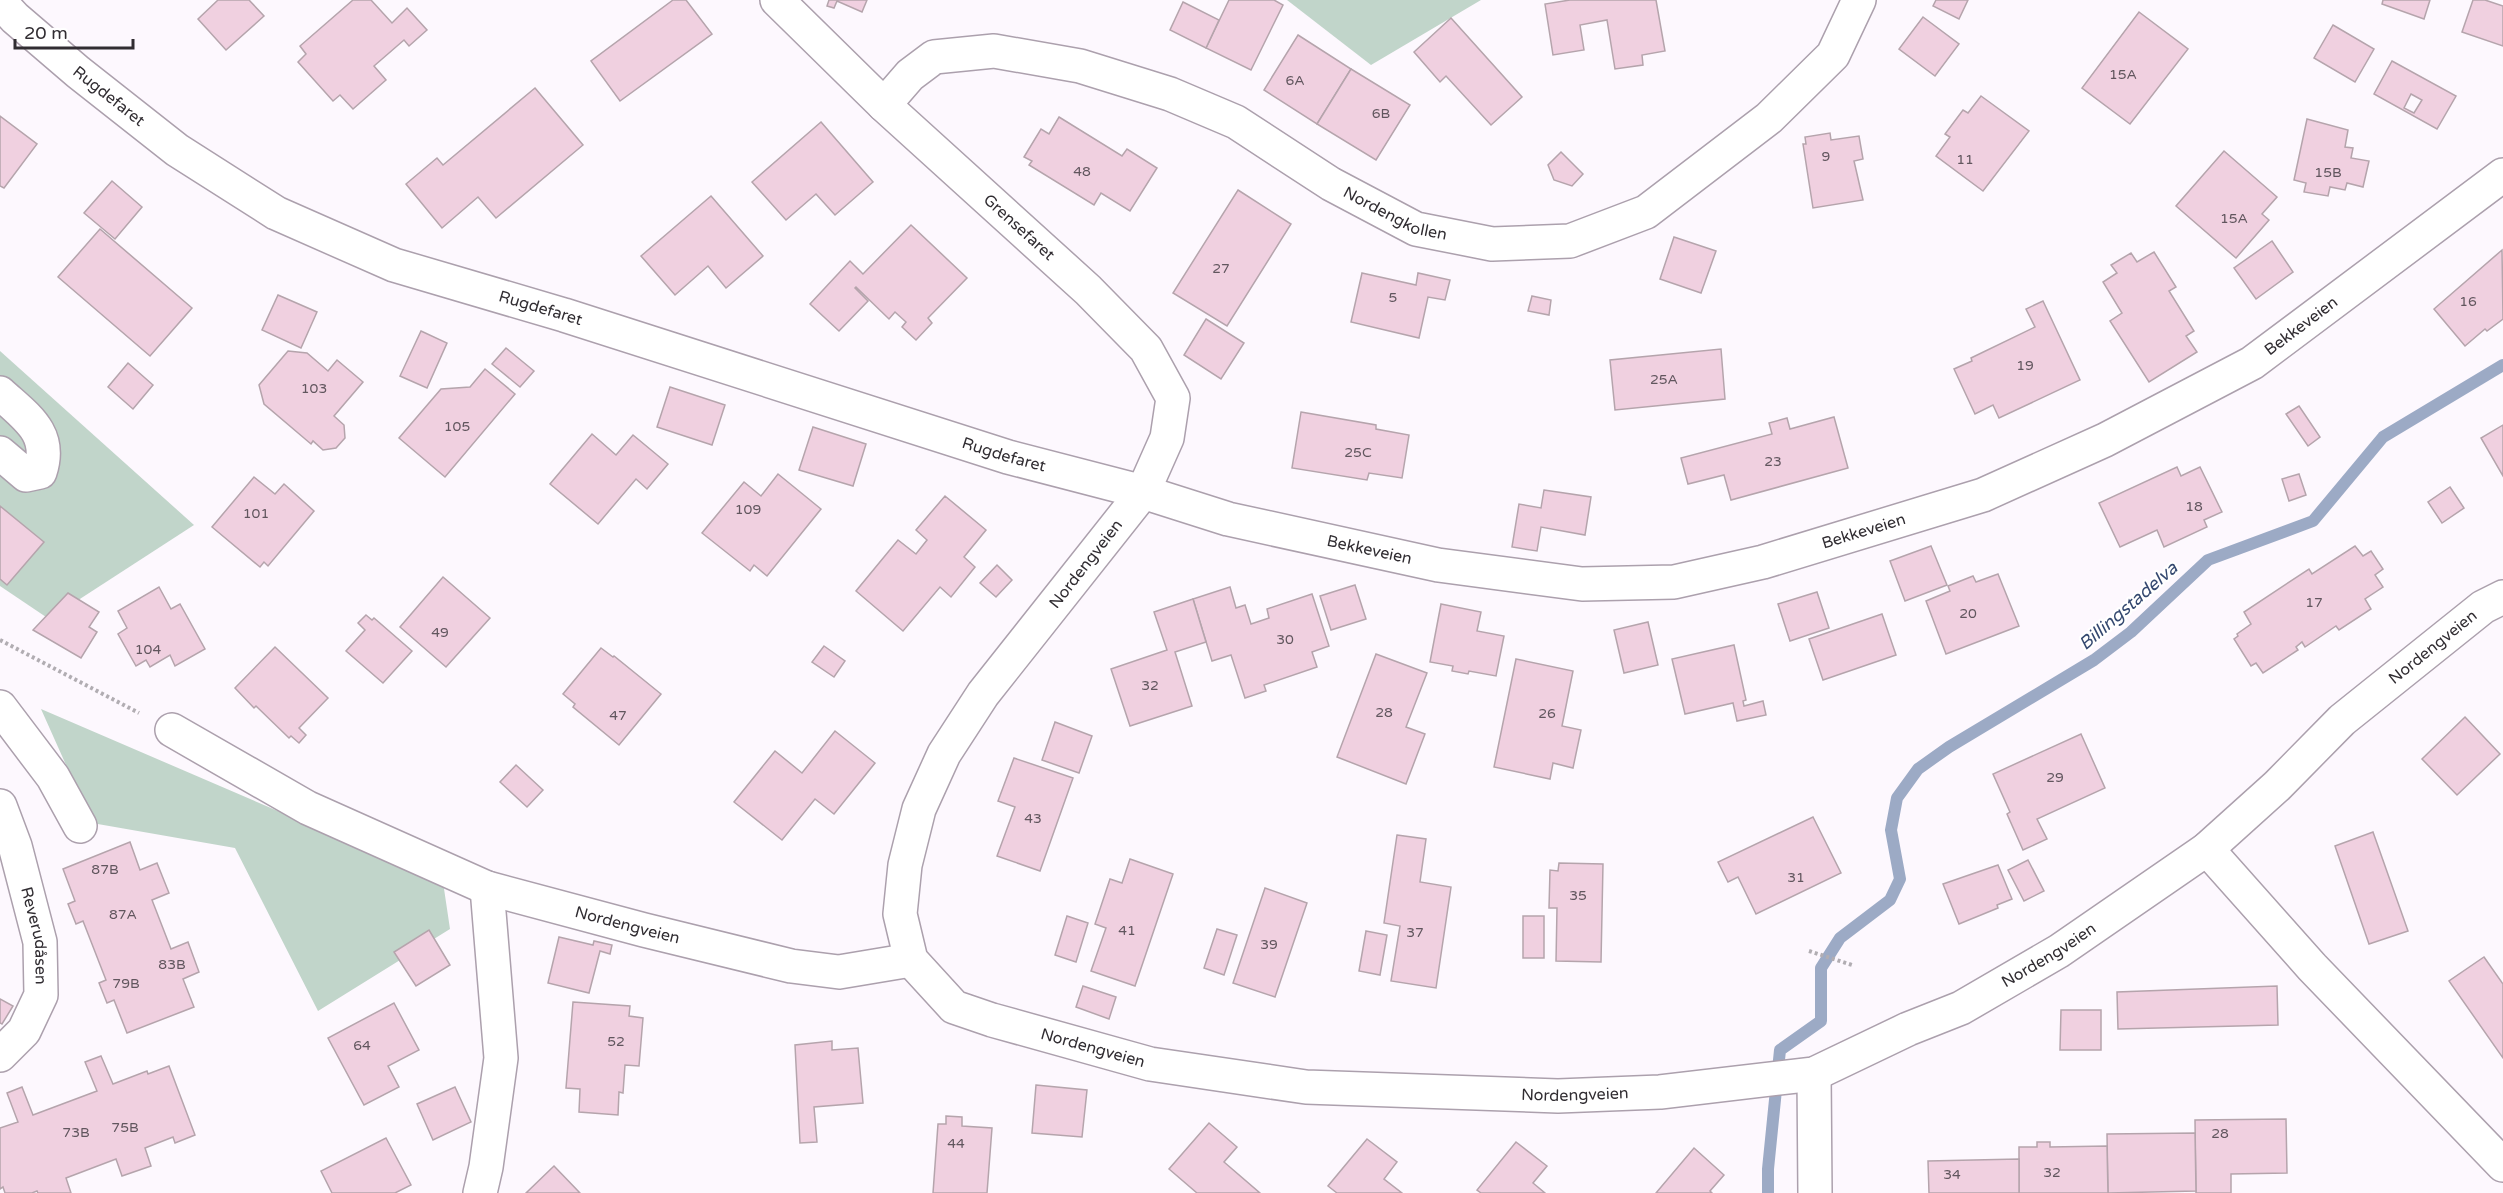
<svg xmlns="http://www.w3.org/2000/svg" width="2503" height="1193" viewBox="0 0 2503 1193" font-family="'Varela Round',sans-serif">
	<rect width="100%" height="100%" fill="#fdf8fe"/>
	<g fill="#c1d5ca">
		<polygon points="1287,0 1481,0 1371,65"/>
		<polygon points="0,351 194,525 49,619 0,586"/>
		<polygon points="41,709 443,882 450,929 318,1011 235,848 92,823"/>
	</g>
	<g fill="none" stroke-linecap="round" stroke-linejoin="round">
		<polyline stroke="#9caac5" stroke-width="12" points="1768,1193 1768,1169 1780,1050 1821,1021 1821,968 1840,938 1890,900 1900,879 1891,830 1897,798 1918,769 1949,747 2094,660 2131,632 2208,560 2313,521 2383,437 2503,365"/>
	</g>
	<g fill="#f0d0e0" stroke="#b5a4ac" stroke-width="1.5" fill-rule="evenodd">
		<polygon points="218,0 249,0 264,16 226,50 198,19"/>
		<polygon points="353,0 371,0 392,23 407,8 427,30 409,46 404,40 374,66 386,80 353,109 340,95 333,101 298,62 306,54 300,46"/>
		<polygon points="673,0 686,0 712,34 620,101 591,61"/>
		<polygon points="829,0 867,0 862,12 837,1 834,8 827,6"/>
		<polygon points="1229,0 1274,0 1283,5 1251,70 1206,48"/>
		<polygon points="1570,0 1656,0 1665,51 1642,55 1643,65 1615,69 1607,20 1580,25 1584,50 1553,55 1545,4"/>
		<polygon points="1936,0 1968,0 1959,19 1933,6"/>
		<polygon points="2383,0 2430,0 2424,19 2382,4"/>
		<polygon points="2473,0 2485,0 2503,6 2503,46 2462,32"/>
		<polygon points="1183,2 1219,20 1206,48 1170,30"/>
		<polygon points="2139,12 2188,49 2130,124 2082,88"/>
		<polygon points="1923,17 1959,44 1935,76 1899,49"/>
		<polygon points="1451,18 1522,97 1491,125 1446,76 1440,82 1414,52"/>
		<polygon points="2333,25 2374,49 2355,82 2314,58"/>
		<polygon points="1298,35 1351,69 1317,124 1264,90"/>
		<path d="M2392,61L2456,96L2437,129L2374,94ZM2411,94L2422,100L2414,113L2404,108Z"/>
		<polygon points="1351,69 1410,105 1376,160 1317,124"/>
		<polygon points="535,88 583,145 496,218 478,197 442,228 406,184 437,158 443,165"/>
		<polygon points="1981,96 2029,131 1983,191 1936,156 1950,137 1945,134 1963,110 1968,113"/>
		<polygon points="0,116 37,144 4,188 0,186"/>
		<polygon points="1059,117 1122,156 1127,149 1157,168 1130,211 1101,193 1094,205 1029,165 1032,161 1024,157 1041,129 1049,134"/>
		<polygon points="2307,119 2348,130 2345,147 2353,148 2351,158 2369,161 2363,187 2347,183 2345,190 2330,187 2328,196 2304,192 2306,183 2294,180"/>
		<polygon points="821,122 873,182 835,215 816,194 786,220 752,182"/>
		<polygon points="1830,133 1831,140 1859,136 1863,159 1854,161 1863,200 1813,208 1803,144 1806,144 1805,137"/>
		<polygon points="2224,151 2277,197 2262,214 2269,220 2236,258 2176,206"/>
		<polygon points="1561,152 1583,174 1572,186 1554,180 1548,165"/>
		<polygon points="112,181 142,207 115,239 84,213"/>
		<polygon points="1238,190 1291,224 1227,326 1173,293"/>
		<polygon points="711,196 763,256 726,288 708,266 675,295 641,256"/>
		<polygon points="911,225 967,278 928,318 932,323 916,340 902,327 906,322 895,312 889,319 856,287 855,288 868,301 839,331 810,304 850,261 863,274"/>
		<polygon points="100,229 192,308 150,356 58,277"/>
		<polygon points="1674,237 1716,251 1701,293 1660,279"/>
		<polygon points="2272,241 2293,272 2256,299 2234,268"/>
		<polygon points="2502,250 2503,319 2487,331 2485,329 2465,346 2434,309"/>
		<polygon points="2154,252 2176,287 2169,291 2194,331 2186,336 2197,352 2149,382 2110,321 2122,313 2103,282 2117,273 2111,265 2131,253 2137,262"/>
		<polygon points="1362,273 1416,285 1418,273 1450,280 1445,300 1428,297 1419,338 1351,322"/>
		<polygon points="278,295 317,312 301,348 262,330"/>
		<polygon points="1532,296 1551,300 1549,315 1528,311"/>
		<polygon points="2043,301 2080,380 1999,418 1993,405 1975,414 1954,369 1972,361 1971,358 2035,327 2026,309"/>
		<polygon points="1206,319 1244,343 1221,379 1184,355"/>
		<polygon points="421,331 447,343 427,388 400,376"/>
		<polygon points="506,348 534,371 520,387 492,364"/>
		<polygon points="1721,349 1725,399 1615,410 1610,360"/>
		<polygon points="288,351 307,353 328,371 337,360 363,382 334,416 344,425 345,438 336,448 323,450 313,441 311,444 264,404 259,385"/>
		<polygon points="128,363 153,385 133,409 108,387"/>
		<polygon points="485,369 515,394 445,477 399,438 441,389 470,387"/>
		<polygon points="670,387 725,405 712,445 657,427"/>
		<polygon points="2299,406 2320,437 2308,446 2286,414"/>
		<polygon points="1301,412 1376,425 1376,429 1409,435 1402,478 1369,473 1367,480 1292,468"/>
		<polygon points="1834,417 1848,468 1731,500 1724,475 1688,484 1681,458 1772,434 1769,423 1787,418 1790,429"/>
		<polygon points="2503,425 2503,476 2481,438"/>
		<polygon points="813,427 866,444 853,486 799,470"/>
		<polygon points="592,434 616,455 633,435 668,464 647,489 636,479 598,524 550,484"/>
		<polygon points="2177,467 2181,476 2200,467 2222,512 2204,520 2207,527 2164,547 2157,530 2120,547 2099,503"/>
		<polygon points="778,474 821,509 767,576 754,565 750,571 702,533 744,482 761,496"/>
		<polygon points="2299,474 2306,495 2289,501 2282,479"/>
		<polygon points="254,477 275,494 284,484 314,511 268,566 264,562 260,567 212,527"/>
		<polygon points="2450,487 2464,508 2442,523 2428,502"/>
		<polygon points="1544,490 1591,497 1585,535 1541,527 1537,551 1512,547 1519,504 1541,508"/>
		<polygon points="945,496 986,530 964,557 975,567 951,597 940,587 903,631 856,591 898,540 916,554 927,540 916,530"/>
		<polygon points="0,506 44,542 7,585 0,579"/>
		<polygon points="1931,546 1947,585 1905,601 1890,561"/>
		<polygon points="2355,546 2363,556 2371,551 2383,569 2375,575 2383,587 2365,599 2371,609 2339,630 2336,626 2305,647 2302,642 2296,647 2298,650 2263,673 2256,663 2251,666 2234,639 2238,636 2237,634 2251,624 2244,612 2309,569 2312,574"/>
		<polygon points="997,565 1012,580 996,597 980,583"/>
		<polygon points="1998,574 2019,626 1946,654 1926,601 1950,591 1948,586 1973,576 1976,582"/>
		<polygon points="443,577 490,618 446,667 400,627"/>
		<polygon points="1355,585 1366,619 1331,630 1320,596"/>
		<polygon points="159,587 171,609 180,604 205,649 175,666 170,655 150,667 146,660 136,666 118,634 127,628 118,611"/>
		<polygon points="1230,587 1236,608 1245,605 1251,624 1269,618 1267,609 1312,594 1329,646 1312,652 1317,667 1264,685 1266,691 1245,698 1231,655 1212,661 1193,599"/>
		<polygon points="1817,592 1829,628 1790,641 1778,604"/>
		<polygon points="68,593 99,612 89,627 97,632 81,658 33,630"/>
		<polygon points="1193,599 1206,642 1175,652 1192,706 1130,726 1111,669 1167,650 1154,612"/>
		<polygon points="1441,604 1481,612 1477,631 1504,636 1496,676 1469,671 1468,674 1452,671 1453,666 1430,662"/>
		<polygon points="1882,614 1896,655 1823,680 1809,639"/>
		<polygon points="366,615 372,620 374,618 412,651 383,683 346,651 365,630 358,623"/>
		<polygon points="1648,622 1658,665 1624,673 1614,630"/>
		<polygon points="1734,645 1746,700 1743,701 1744,706 1763,701 1766,715 1737,721 1733,703 1685,714 1672,659"/>
		<polygon points="824,646 845,661 834,677 812,662"/>
		<polygon points="275,647 328,698 299,728 306,735 299,743 291,736 289,738 256,706 254,708 235,688"/>
		<polygon points="601,648 613,657 614,656 661,694 619,745 573,707 575,704 563,694"/>
		<polygon points="1376,654 1427,673 1406,727 1425,734 1406,784 1337,757"/>
		<polygon points="1516,659 1573,671 1562,726 1581,730 1573,768 1553,763 1550,779 1494,767"/>
		<polygon points="2465,717 2500,754 2457,795 2422,759"/>
		<polygon points="1055,722 1092,736 1079,773 1042,760"/>
		<polygon points="835,731 875,763 834,814 815,799 782,840 734,802 775,751 802,773"/>
		<polygon points="2081,734 2105,788 2037,819 2047,839 2023,850 2007,814 2010,812 1993,774"/>
		<polygon points="1014,758 1073,778 1040,871 997,856 1015,807 998,801"/>
		<polygon points="516,765 543,790 527,807 500,782"/>
		<polygon points="1813,817 1841,873 1756,914 1738,877 1728,882 1718,862"/>
		<polygon points="2373,832 2408,931 2369,944 2335,846"/>
		<polygon points="1397,835 1426,839 1420,882 1451,887 1436,988 1391,981 1400,926 1384,923"/>
		<polygon points="130,842 140,870 157,863 169,893 152,900 171,949 188,942 199,972 183,979 194,1007 127,1033 114,1000 107,1003 99,983 106,980 83,921 76,924 68,904 75,901 63,869"/>
		<polygon points="1130,859 1173,874 1135,986 1091,971 1106,928 1095,924 1110,879 1122,883"/>
		<polygon points="2028,860 2044,891 2024,901 2008,870"/>
		<polygon points="1559,863 1603,864 1601,962 1556,961 1557,908 1549,908 1550,870 1558,871"/>
		<polygon points="1998,865 2012,899 1997,905 1998,908 1959,924 1943,884"/>
		<polygon points="1265,888 1307,903 1275,997 1233,983"/>
		<polygon points="1067,916 1088,923 1076,962 1055,955"/>
		<rect x="1523" y="916" width="21" height="42"/>
		<polygon points="1217,929 1237,935 1224,975 1204,968"/>
		<polygon points="429,930 450,965 416,986 394,952"/>
		<polygon points="1366,931 1387,935 1380,975 1359,971"/>
		<polygon points="559,937 593,945 594,941 612,945 610,954 600,951 589,993 548,983"/>
		<polygon points="2484,957 2503,984 2503,1058 2449,981"/>
		<polygon points="1083,986 1116,997 1109,1019 1076,1007"/>
		<polygon points="2277,986 2278,1025 2118,1029 2117,992"/>
		<polygon points="0,999 13,1006 2,1024 0,1023"/>
		<polygon points="573,1002 630,1006 629,1016 643,1018 639,1066 625,1065 623,1093 619,1092 618,1115 579,1112 580,1089 566,1088"/>
		<polygon points="394,1003 419,1050 388,1066 399,1087 364,1105 328,1038"/>
		<polygon points="2061,1010 2101,1010 2101,1050 2060,1050"/>
		<polygon points="832,1041 832,1050 858,1048 863,1103 814,1107 817,1142 800,1143 795,1045"/>
		<polygon points="101,1056 113,1084 147,1071 148,1074 169,1066 195,1135 175,1143 173,1137 145,1148 151,1166 122,1176 116,1159 66,1178 71,1193 38,1193 37,1191 32,1193 5,1193 3,1187 0,1189 0,1128 18,1122 7,1093 22,1087 33,1115 97,1091 85,1062"/>
		<polygon points="1036,1085 1087,1090 1082,1137 1032,1133"/>
		<polygon points="455,1087 471,1122 433,1140 417,1104"/>
		<polygon points="946,1116 962,1117 962,1126 992,1128 987,1193 933,1193 938,1124 946,1124"/>
		<polygon points="2286,1119 2287,1173 2231,1174 2231,1193 2196,1193 2195,1120"/>
		<polygon points="1209,1123 1237,1147 1224,1162 1260,1193 1197,1193 1169,1169"/>
		<polygon points="2195,1133 2196,1191 2108,1193 2107,1134"/>
		<polygon points="386,1138 411,1185 395,1193 332,1193 321,1171"/>
		<polygon points="1367,1139 1397,1162 1384,1179 1402,1193 1337,1193 1328,1186"/>
		<polygon points="1516,1142 1547,1166 1533,1183 1545,1193 1481,1193 1477,1190"/>
		<polygon points="2037,1142 2050,1142 2050,1147 2107,1146 2108,1193 2019,1193 2019,1147 2037,1147"/>
		<polygon points="1694,1148 1724,1175 1710,1191 1712,1193 1656,1193"/>
		<polygon points="2019,1159 2019,1193 1929,1193 1928,1161"/>
		<polygon points="554,1166 580,1193 526,1193"/>
	</g>
	<g fill="none" stroke-linecap="round" stroke-linejoin="round">
		<defs>
			<g id="street">
				<path id="s1" d="M777,0L884,105L1088,290L1146,349L1173,398L1167,438L1143,492L983,694L944,754L919,809L905,865L900,914L911,960L954,1007L992,1020L1150,1064L1306,1087L1558,1096L1660,1092L1814,1074L1908,1029L1961,1008L2059,951L2207,849L2277,786L2342,720L2483,607L2503,597"/>
				<path id="s2" d="M0,2L15,18L78,72L177,150L276,213L394,265L564,315L1008,457L1143,492L1228,519L1438,565L1582,584L1674,582L1763,562L1983,495L2105,440L2252,363L2503,175"/>
				<path id="s3" d="M884,105L910,75L934,57L994,51L1080,66L1170,94L1236,122L1331,184L1416,229L1492,244L1570,241L1646,212L1769,118L1833,55L1859,0"/>
				<path d="M0,393C26,417 53,433 40,472L26,475L0,453"/>
				<polyline points="0,707 53,777 80,826"/>
				<path id="s4" d="M172,730L308,808L487,888L644,930L791,966L839,972L911,960"/>
				<path id="s5" d="M0,806L15,846L40,942L41,995L24,1031L0,1055"/>
				<polyline points="2207,849 2312,967 2503,1165"/>
				<polyline points="1814,1074 1815,1193"/>
				<polyline points="480,1193 486,1167 501,1058 487,888"/>
			</g>
		</defs>
		<use href="#street" stroke="#aca0ad" stroke-width="36"/>
		<g stroke="#b1adb2" stroke-width="4" stroke-dasharray="3 3" stroke-linecap="butt">
			<polyline points="0,640 139,713"/>
			<polyline points="1809,951 1852,965"/>
		</g>
		<use href="#street" stroke="#fff" stroke-width="33"/>
	</g>
	<g text-anchor="middle" dominant-baseline="central" stroke-width="4.5" stroke-linejoin="round" paint-order="stroke">
		<g font-size="14" fill="#61565e">
			<text x="2123" y="74">15A</text>
			<text x="1295" y="80">6A</text>
			<text x="1381" y="113">6B</text>
			<text x="1826" y="156">9</text>
			<text x="1965" y="159">11</text>
			<text x="1082" y="171">48</text>
			<text x="2328" y="172">15B</text>
			<text x="2234" y="218">15A</text>
			<text x="1221" y="268">27</text>
			<text x="1393" y="297">5</text>
			<text x="2468" y="301">16</text>
			<text x="2025" y="365">19</text>
			<text x="1664" y="379">25A</text>
			<text x="314" y="388">103</text>
			<text x="457" y="426">105</text>
			<text x="1358" y="452">25C</text>
			<text x="1773" y="461">23</text>
			<text x="2194" y="506">18</text>
			<text x="748" y="509">109</text>
			<text x="256" y="513">101</text>
			<text x="2314" y="602">17</text>
			<text x="1968" y="613">20</text>
			<text x="440" y="632">49</text>
			<text x="1285" y="639">30</text>
			<text x="148" y="649">104</text>
			<text x="1150" y="685">32</text>
			<text x="1384" y="712">28</text>
			<text x="1547" y="713">26</text>
			<text x="618" y="715">47</text>
			<text x="2055" y="777">29</text>
			<text x="1033" y="818">43</text>
			<text x="105" y="869">87B</text>
			<text x="1796" y="877">31</text>
			<text x="1578" y="895">35</text>
			<text x="123" y="914">87A</text>
			<text x="1127" y="930">41</text>
			<text x="1415" y="932">37</text>
			<text x="1269" y="944">39</text>
			<text x="172" y="964">83B</text>
			<text x="126" y="983">79B</text>
			<text x="616" y="1041">52</text>
			<text x="362" y="1045">64</text>
			<text x="125" y="1127">75B</text>
			<text x="76" y="1132">73B</text>
			<text x="2220" y="1133">28</text>
			<text x="956" y="1143">44</text>
			<text x="2052" y="1172">32</text>
			<text x="1952" y="1174">34</text>
		</g>
		<g font-size="16" fill="#312d32" stroke="#fff">
			<text stroke="none"><textPath href="#s2" startOffset="144">Rugdefaret</textPath></text>
			<text stroke="none"><textPath href="#s3" startOffset="568">Nordengkollen</textPath></text>
			<text stroke="none"><textPath href="#s1" startOffset="332">Grensefaret</textPath></text>
			<text stroke="none"><textPath href="#s2" startOffset="630">Rugdefaret</textPath></text>
			<text stroke="none"><textPath href="#s2" startOffset="2484">Bekkeveien</textPath></text>
			<text stroke="none"><textPath href="#s2" startOffset="1116">Rugdefaret</textPath></text>
			<text stroke="none"><textPath href="#s2" startOffset="1998">Bekkeveien</textPath></text>
			<text stroke="none"><textPath href="#s2" startOffset="1494">Bekkeveien</textPath></text>
			<text transform="translate(1086 564) rotate(-52)">Nordengveien</text>
			<text stroke="none"><textPath href="#s1" startOffset="2900">Nordengveien</textPath></text>
			<text stroke="none"><textPath href="#s4" startOffset="498">Nordengveien</textPath></text>
			<text stroke="none"><textPath href="#s5" startOffset="135">Reverudåsen</textPath></text>
			<text stroke="none"><textPath href="#s1" startOffset="2406">Nordengveien</textPath></text>
			<text stroke="none"><textPath href="#s1" startOffset="1416">Nordengveien</textPath></text>
			<text stroke="none"><textPath href="#s1" startOffset="1902">Nordengveien</textPath></text>
		</g>
		<g font-size="18" font-style="italic" fill="#354970" stroke="#fff">
			<text transform="translate(2128 606) rotate(-41)">Billingstadelva</text>
		</g>
	</g>
	<path d="M15 39v9h118v-9" fill="none" stroke="#312d32" stroke-width="3"/>
	<text x="24" y="39" font-size="18" fill="#312d32" stroke="#ffffff" stroke-width="4.5" paint-order="stroke">20 m</text>
</svg>
